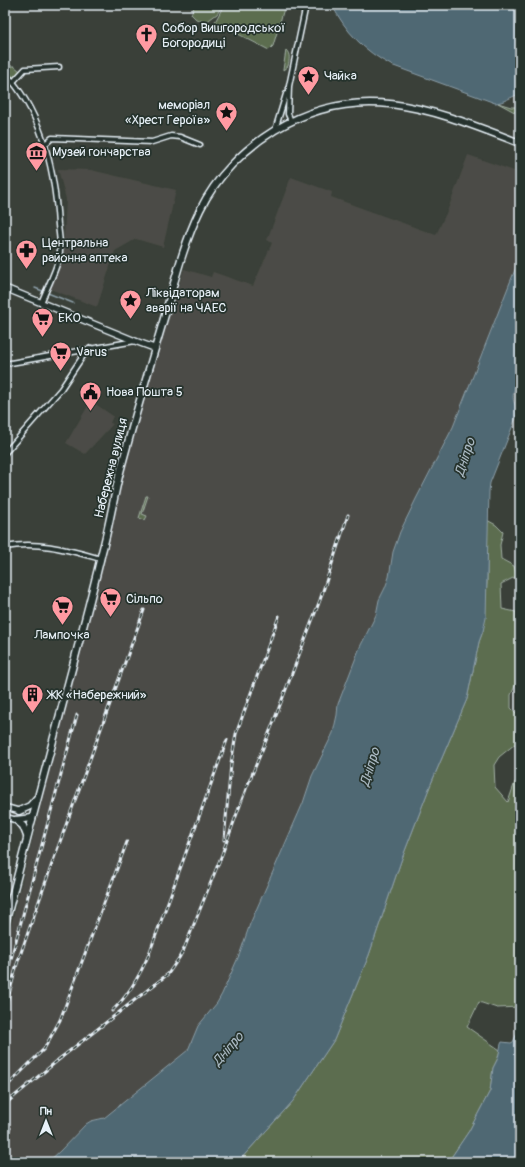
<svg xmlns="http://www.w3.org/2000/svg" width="525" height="1167" viewBox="0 0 525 1167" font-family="Pangolin,sans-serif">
	<rect width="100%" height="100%" fill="#3a4039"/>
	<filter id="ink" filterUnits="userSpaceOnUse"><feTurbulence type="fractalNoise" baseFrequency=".025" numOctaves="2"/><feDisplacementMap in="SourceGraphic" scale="8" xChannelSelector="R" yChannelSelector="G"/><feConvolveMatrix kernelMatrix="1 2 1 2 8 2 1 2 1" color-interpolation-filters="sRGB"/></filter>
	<g filter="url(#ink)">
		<g fill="#4b4c46">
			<polygon points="468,155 517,172 520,172 520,257 453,427 416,499 400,532 393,552 389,577 385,588 379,600 376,615 360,647 338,704 337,715 333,733 312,776 303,803 250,924 240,953 222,994 217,1003 198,1026 188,1050 104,1118 98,1119 86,1124 60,1151 48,1162 5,1162 5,950 135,423 184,269 211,277 213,272 253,286 272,243 267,240 291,177 332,192 331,197 436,235 448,209"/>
			<polygon points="58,169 91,170 176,190 163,247 136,239 115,251 97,307 50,289 63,256 66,199"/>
			<polygon points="91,401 113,416 110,423 113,424 85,454 66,443"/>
		</g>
		<g fill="#5b6d50" stroke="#a2afa4">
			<polygon points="195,5 223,5 217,14 206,22 196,19 191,14"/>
			<polygon points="224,5 285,5 273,46 269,50 215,22"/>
			<path d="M286,50C291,55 289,60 288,66L283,70Z"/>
			<polygon points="5,66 14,66 20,71 14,79 5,70"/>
			<polygon points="498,103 511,107 520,107 520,115"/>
			<polygon points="146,496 148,496 142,514 147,516 145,520 139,518"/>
			<polygon points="487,520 496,525 503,532 500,545 501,559 514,566 517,576 501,584 502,609 516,612 519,677 511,695 511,708 520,717 520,740 499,757 494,765 495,787 508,802 515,782 520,781 520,812 517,823 520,825 519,843 520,845 520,1007 497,1008 479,1002 467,1027 500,1050 498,1058 493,1068 490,1091 469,1131 448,1162 238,1162 293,1101 334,1040 369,955 401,861 430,786 467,699 479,642 483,631 487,583"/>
		</g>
		<g fill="#4f6773" stroke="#8c9ea8">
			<path d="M332,5H520V94C512,96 503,103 495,103L391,65C364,51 346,32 332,5Z"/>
			<path d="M520,257V376C515,389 508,398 519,410L490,483L489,491L486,618L483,631L479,642L467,699L430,786L401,861L369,955L334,1040L293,1101L238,1162H48L60,1151L86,1124L91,1121L104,1118L188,1050L198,1026L217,1003L222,994L240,953L250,924L303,803L312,776L333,733L337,715L338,704L360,647L376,615L379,600L385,588L389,577L393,552L400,532L416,499L453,427Z"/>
			<polygon points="520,1027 520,1162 448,1162 469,1131 490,1091 493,1068 498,1058 501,1044 502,1042 511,1043 513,1042"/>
		</g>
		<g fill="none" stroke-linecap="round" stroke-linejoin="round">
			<polyline stroke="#8c9ea8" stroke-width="1.5" points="35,288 73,303"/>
			<defs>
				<g id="minor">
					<path d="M5,73C42,112 55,172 58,225C59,235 62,248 59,258C55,273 47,288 41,303"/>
					<polyline points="13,82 25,69 59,67"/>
					<polyline points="291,121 288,114 289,86 306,5"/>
					<polyline points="275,130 286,94"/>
					<polyline points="44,145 52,138 152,142 171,136 180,137 200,145"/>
					<polyline points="5,364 135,341"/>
					<polyline points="5,453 61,389 85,353 91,348"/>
					<path d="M5,547C40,541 68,550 101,559"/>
				</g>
				<g id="tertiary">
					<polyline points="5,807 19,811"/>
					<polyline points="5,817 16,820"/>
				</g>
				<polyline id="secondary" points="5,288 135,341 154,348"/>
				<g id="primary">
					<polyline points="19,811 30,806 37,798"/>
					<polyline points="16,820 23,826 27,836"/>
					<polyline points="16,820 32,818"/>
					<path d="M5,924C24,850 43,777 63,703C76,653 90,603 102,552C109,527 113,501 119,476C133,422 149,369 165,315C175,280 184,243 200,210C216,177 244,149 275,130C361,78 436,111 520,143"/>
				</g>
			</defs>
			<use href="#minor" stroke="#e8f1f8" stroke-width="7"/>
			<use href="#tertiary" stroke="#e8f1f8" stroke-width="8"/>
			<use href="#secondary" stroke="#e8f1f8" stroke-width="8"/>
			<use href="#primary" stroke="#e8f1f8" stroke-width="9"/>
			<use href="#minor" stroke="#26332d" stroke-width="4"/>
			<use href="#tertiary" stroke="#26332d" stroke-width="4.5"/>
			<use href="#secondary" stroke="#26332d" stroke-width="5.5"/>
			<use href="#primary" stroke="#26332d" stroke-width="6"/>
			<defs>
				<g id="rail">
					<polyline points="224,840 231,764 236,734 279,616"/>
					<polyline points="5,981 77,715"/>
					<polyline points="5,1009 17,964 53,861 144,610"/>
					<path d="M112,1011C129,995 140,975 149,954L227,740"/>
					<polyline points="58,1060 168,974 179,958 184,949 221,857 246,789 272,726 320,600 348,515"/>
					<polyline points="5,1088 44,1049 60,1020 127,842"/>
					<polyline points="5,1104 62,1057"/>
					<polyline points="5,1133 10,1128"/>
				</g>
			</defs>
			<use href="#rail" stroke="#e8f1f8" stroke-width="3"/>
			<use href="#rail" stroke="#26332d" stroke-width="1.5" stroke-dasharray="4.5" stroke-linecap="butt"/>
		</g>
	</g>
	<defs>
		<symbol id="church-pin" viewBox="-11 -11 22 30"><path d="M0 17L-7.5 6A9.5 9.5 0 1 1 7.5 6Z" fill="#ff9aa2" stroke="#26332d"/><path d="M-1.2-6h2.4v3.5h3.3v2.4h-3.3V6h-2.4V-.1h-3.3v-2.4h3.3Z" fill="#111"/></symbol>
		<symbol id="sight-pin" viewBox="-11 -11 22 30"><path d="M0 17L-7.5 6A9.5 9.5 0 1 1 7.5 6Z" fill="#ff9aa2" stroke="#26332d"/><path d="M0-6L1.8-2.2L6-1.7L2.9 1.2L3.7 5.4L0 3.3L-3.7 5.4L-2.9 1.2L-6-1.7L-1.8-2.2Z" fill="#111"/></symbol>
		<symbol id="museum-pin" viewBox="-11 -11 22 30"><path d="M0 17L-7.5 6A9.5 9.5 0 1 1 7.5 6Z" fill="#ff9aa2" stroke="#26332d"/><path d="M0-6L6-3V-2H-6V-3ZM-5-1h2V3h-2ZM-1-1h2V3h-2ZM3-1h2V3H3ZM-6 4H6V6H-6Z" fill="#111"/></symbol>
		<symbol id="pharmacy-pin" viewBox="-11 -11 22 30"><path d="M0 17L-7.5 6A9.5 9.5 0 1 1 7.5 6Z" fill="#ff9aa2" stroke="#26332d"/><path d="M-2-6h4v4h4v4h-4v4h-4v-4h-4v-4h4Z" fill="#111"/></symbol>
		<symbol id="supermarket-pin" viewBox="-11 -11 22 30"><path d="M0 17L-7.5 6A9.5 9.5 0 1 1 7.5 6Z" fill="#ff9aa2" stroke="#26332d"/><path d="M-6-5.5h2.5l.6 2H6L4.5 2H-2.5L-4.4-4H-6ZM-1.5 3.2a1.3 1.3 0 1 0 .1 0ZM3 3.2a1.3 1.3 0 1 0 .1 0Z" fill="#111"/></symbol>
		<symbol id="civic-pin" viewBox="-11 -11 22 30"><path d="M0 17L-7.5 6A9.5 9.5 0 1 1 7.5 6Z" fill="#ff9aa2" stroke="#26332d"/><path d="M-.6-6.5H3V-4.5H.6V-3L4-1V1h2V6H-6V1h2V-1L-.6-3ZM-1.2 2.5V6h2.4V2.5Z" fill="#111"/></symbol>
		<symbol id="building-pin" viewBox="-11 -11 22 30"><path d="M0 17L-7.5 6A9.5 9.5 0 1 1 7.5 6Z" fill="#ff9aa2" stroke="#26332d"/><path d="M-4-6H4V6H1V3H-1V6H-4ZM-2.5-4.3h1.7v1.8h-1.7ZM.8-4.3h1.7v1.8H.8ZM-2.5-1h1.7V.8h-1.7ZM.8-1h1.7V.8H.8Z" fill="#111"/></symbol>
	</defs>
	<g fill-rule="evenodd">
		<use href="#church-pin" x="134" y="22" width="25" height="34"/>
		<use href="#sight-pin" x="296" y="64" width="25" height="34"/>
		<use href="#sight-pin" x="214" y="100" width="25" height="34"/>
		<use href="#museum-pin" x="24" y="140" width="25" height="34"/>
		<use href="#pharmacy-pin" x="14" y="238" width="25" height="34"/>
		<use href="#sight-pin" x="118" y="288" width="25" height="34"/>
		<use href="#supermarket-pin" x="30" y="306" width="25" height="34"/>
		<use href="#supermarket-pin" x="48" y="340" width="25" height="34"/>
		<use href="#civic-pin" x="78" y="380" width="25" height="34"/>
		<use href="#supermarket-pin" x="98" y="586" width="25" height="34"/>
		<use href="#supermarket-pin" x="50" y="594" width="25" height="34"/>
		<use href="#building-pin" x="20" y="682" width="25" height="34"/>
	</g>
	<g text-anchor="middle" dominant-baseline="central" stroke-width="3.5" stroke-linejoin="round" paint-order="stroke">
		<g font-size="13" fill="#e8f1f8" stroke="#26332d" text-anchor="start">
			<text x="162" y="28">Собор Вишгородської<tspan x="162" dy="15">Богородиці</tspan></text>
			<text x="324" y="76">Чайка</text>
			<text x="210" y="105" text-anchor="end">меморіал<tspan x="210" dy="15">«Хрест Героїв»</tspan></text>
			<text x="52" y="152">Музей гончарства</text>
			<text x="42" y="243">Центральна<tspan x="42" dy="15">районна аптека</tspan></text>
			<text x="146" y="293">Ліквідаторам<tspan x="146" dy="15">аварії на ЧАЕС</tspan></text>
			<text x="58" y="318">EKO</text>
			<text x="76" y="352">Varus</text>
			<text x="106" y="392">Нова Пошта 5</text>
			<text x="126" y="599">Сільпо</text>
			<text x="62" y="635" text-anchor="middle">Лампочка</text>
			<text x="48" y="695">ЖК «Набережний»</text>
		</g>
		<g font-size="13" fill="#e8f1f8" stroke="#26332d">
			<text transform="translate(111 468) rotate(-76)">Набережна вулиця</text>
		</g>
		<g font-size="14" font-style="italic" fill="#abbac3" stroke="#26332d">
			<text transform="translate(465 457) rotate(-72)">Дніпро</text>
			<text transform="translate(370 767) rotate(-73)">Дніпро</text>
			<text transform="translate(228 1049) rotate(-49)">Дніпро</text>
		</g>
	</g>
	<rect width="525" height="1167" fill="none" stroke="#26332d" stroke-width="20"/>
	<rect x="10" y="10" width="505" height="1147" fill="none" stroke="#e8f1f8" stroke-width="1.5" filter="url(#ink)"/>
	<g transform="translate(46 1121)" stroke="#26332d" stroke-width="3" paint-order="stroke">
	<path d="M0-3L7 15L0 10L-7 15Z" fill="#e8f1f8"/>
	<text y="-6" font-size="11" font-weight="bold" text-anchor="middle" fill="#e8f1f8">Пн</text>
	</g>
</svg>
